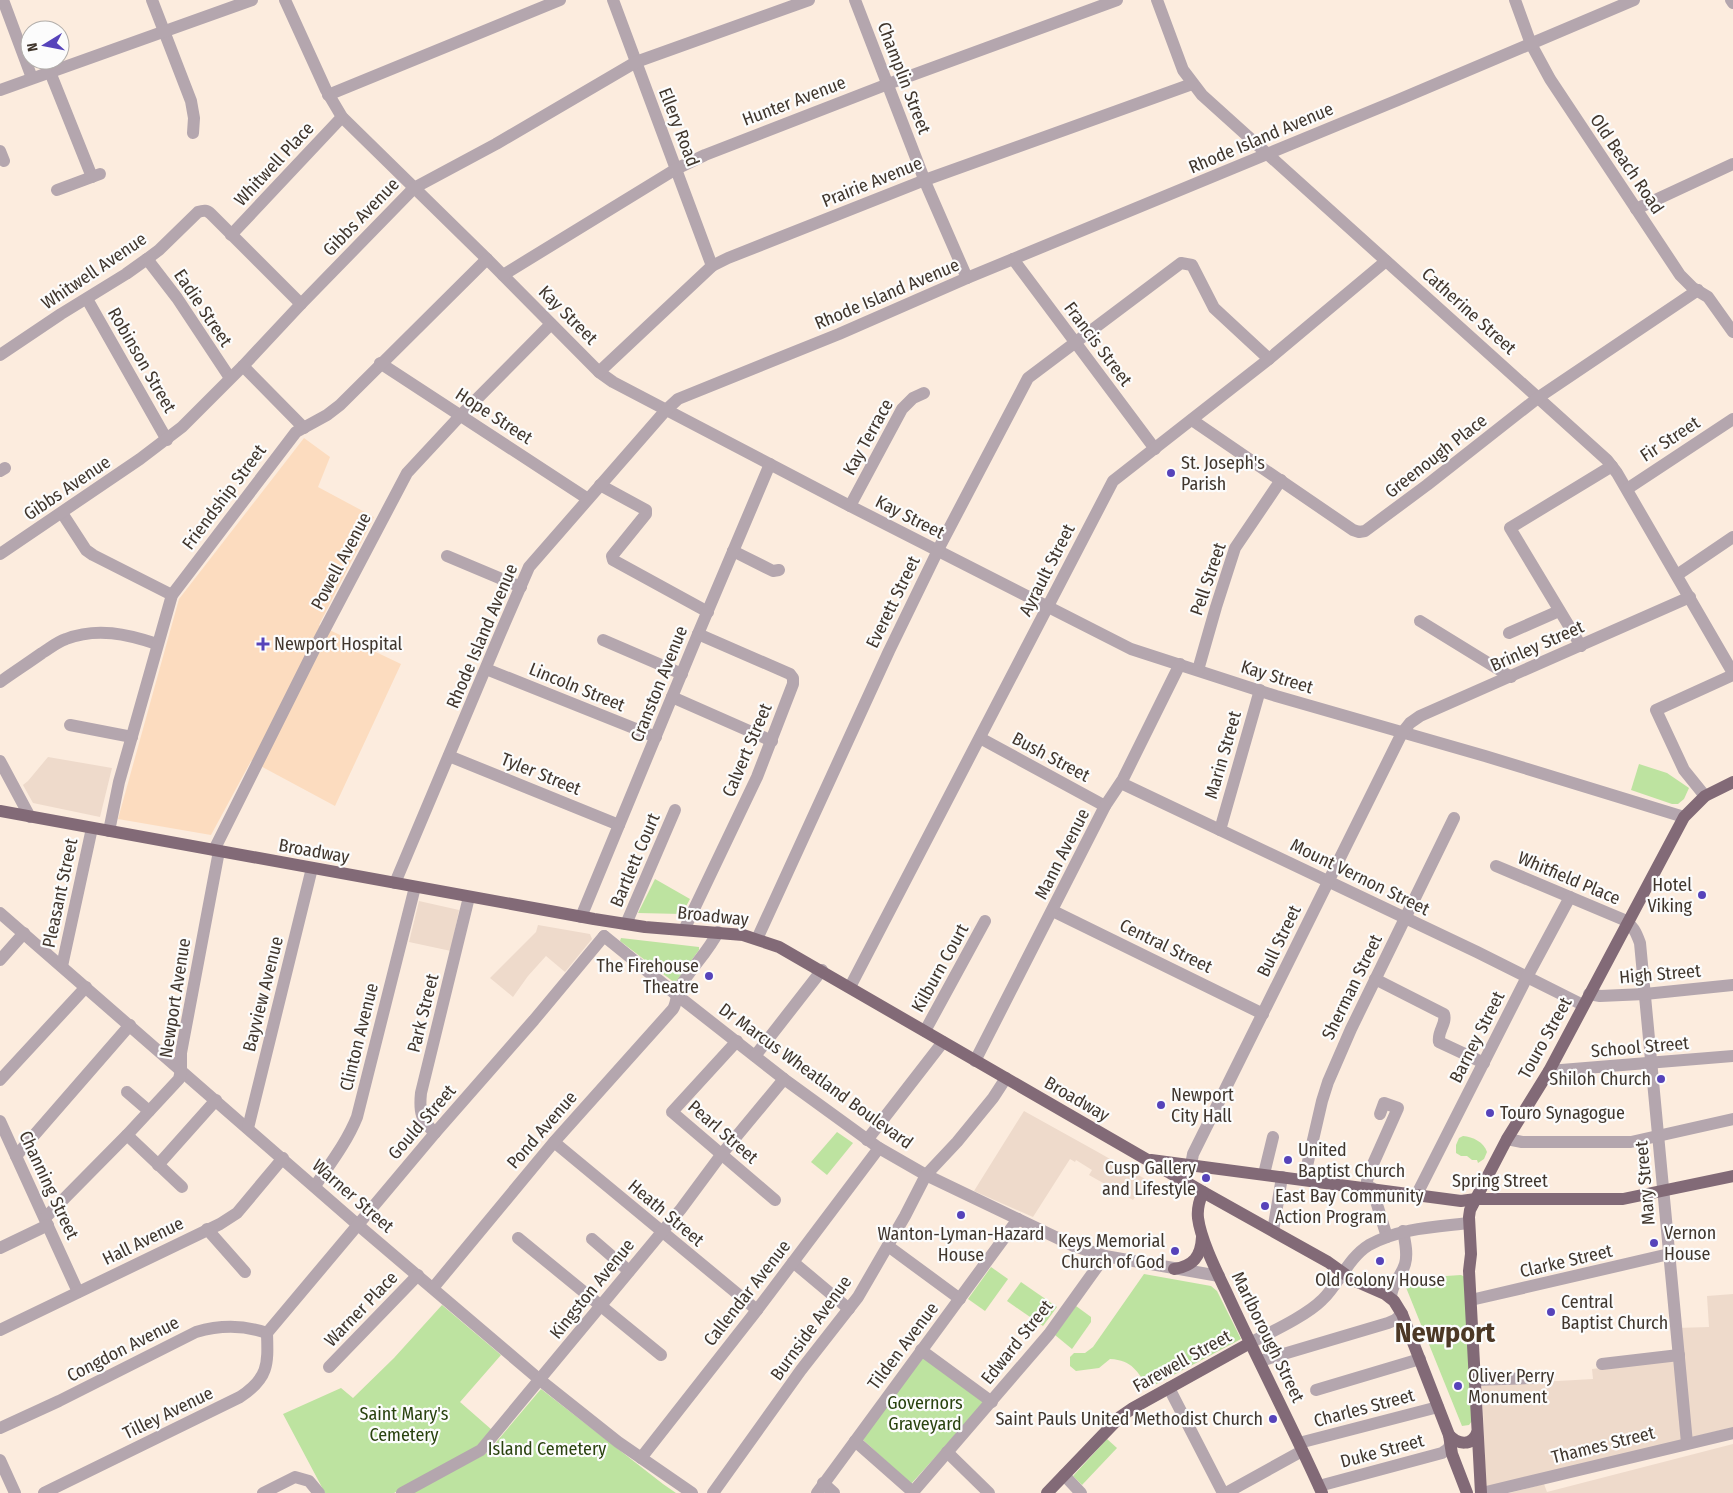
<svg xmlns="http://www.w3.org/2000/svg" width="1733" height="1493" viewBox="0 0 1733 1493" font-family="'Fira Sans Condensed',sans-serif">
	<rect width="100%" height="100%" fill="#fcecde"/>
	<g fill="#eedacb">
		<polygon points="48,757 112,768 100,817 33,803 23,785 28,781"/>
		<polygon points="419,901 459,910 451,951 409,942"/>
		<polygon points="538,925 590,934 592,939 565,972 546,956 528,976 513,997 490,978 536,932"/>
		<polygon points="1024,1111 1096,1151 1147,1180 1133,1200 1089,1175 1092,1170 1076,1160 1075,1162 1070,1159 1033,1217 974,1191"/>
		<polygon points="1733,1294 1733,1427 1486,1489 1482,1383 1558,1381 1593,1379 1592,1369 1679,1359 1676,1328 1709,1327 1707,1296"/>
		<polygon points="1733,1444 1733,1493 1509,1493 1544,1484 1547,1492"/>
	</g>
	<polygon fill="#fcdcbf" points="304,438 330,457 318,487 374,517 319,625 401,664 335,806 251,761 211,835 118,819 179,599"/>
	<g fill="#bde3a0">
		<polygon points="1639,764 1667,773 1689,788 1684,799 1678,804 1672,804 1631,790"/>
		<polygon points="655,879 690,899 682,914 638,913"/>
		<polygon points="621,938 699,947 699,950 675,983 620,941"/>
		<polygon points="837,1132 853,1143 827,1175 811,1162"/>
		<path d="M1463,1136C1473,1137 1484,1142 1487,1152L1484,1159L1478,1163L1477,1160H1472L1467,1156H1461L1456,1153V1145L1459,1138Z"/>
		<polygon points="991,1267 1008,1279 985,1311 968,1299"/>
		<path d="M1144,1274L1211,1286L1217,1291L1241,1339L1149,1388C1137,1372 1133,1360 1110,1359L1099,1368L1076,1371L1070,1366V1357L1074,1353H1085L1093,1347Z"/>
		<polygon points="1461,1275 1465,1277 1472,1421 1469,1425 1462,1426 1405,1285 1406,1282 1413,1281 1416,1278"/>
		<polygon points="1021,1282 1057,1307 1043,1326 1007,1301"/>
		<polygon points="442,1305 501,1355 460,1402 492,1430 478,1447 394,1493 325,1493 283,1414 341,1388 353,1398 394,1358"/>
		<polygon points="1076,1306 1091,1317 1091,1322 1072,1349 1055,1335"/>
		<polygon points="922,1355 984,1403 911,1484 861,1438"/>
		<polygon points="541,1389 663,1484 676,1493 412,1493 487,1453"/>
		<polygon points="1107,1439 1117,1448 1082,1485 1073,1476"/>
	</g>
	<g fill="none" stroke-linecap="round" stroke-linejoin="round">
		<g stroke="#b4a6ae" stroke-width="12">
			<polyline points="3,0 32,78"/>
			<polyline points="152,0 191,101 194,118 193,133"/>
			<polyline points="285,0 326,90 342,117 487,259 599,372 613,382 850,506 1131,649 1276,696 1485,756 1684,817"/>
			<polyline points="613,0 712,266"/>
			<polyline points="855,0 926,184 967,278"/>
			<polyline points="1157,0 1183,70 1202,95 1607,460 1617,473 1733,673"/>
			<polyline points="1515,0 1531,44 1550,79 1680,275 1693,288 1708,297 1733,332"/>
			<polyline points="1731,0 1733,3"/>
			<polyline points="50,72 92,177"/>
			<polyline points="0,90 252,0"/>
			<polyline points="328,95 560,0"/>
			<polyline points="0,151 4,161"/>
			<polyline points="57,190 100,174"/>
			<polyline points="1636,209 1733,164"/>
			<polyline points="231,235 342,117"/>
			<polyline points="147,259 177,298 230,378"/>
			<polyline points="1013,259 1155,449"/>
			<polyline points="503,275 676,169 705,155 888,84 1117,0"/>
			<polyline points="87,299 167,440"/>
			<path d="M0,355L61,314L126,274L147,259L159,250L198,212C204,210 207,210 211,214L301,304"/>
			<polyline points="380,363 588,499"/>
			<polyline points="243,366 304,428"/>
			<polyline points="599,372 712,266 728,258 925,180 1192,84"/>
			<polyline points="1192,420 1353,530 1359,532 1365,531 1427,485 1539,397 1698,290"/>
			<polyline points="0,471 5,468"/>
			<polyline points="600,485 646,510 646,514 612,556 613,560 708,612"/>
			<polyline points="1627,489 1733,419"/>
			<polyline points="850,506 902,409 913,398 924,393"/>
			<polyline points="62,513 86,550 93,555 172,595"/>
			<polyline points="733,551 773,571 779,570"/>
			<polyline points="0,554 140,459 182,427 243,366 301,304 414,188 496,144 636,62 809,0"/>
			<polyline points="447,556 521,587"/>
			<polyline points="1677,575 1733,537"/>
			<polyline points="1420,621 1511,677"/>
			<polyline points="1509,633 1559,611"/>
			<polyline points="603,640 682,674"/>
			<polyline points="1581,646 1510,528 1612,466"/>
			<polyline points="486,669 656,737"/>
			<polyline points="1198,670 1216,607 1235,548 1281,480"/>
			<path d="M0,682C14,672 28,663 42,653C50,648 57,642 66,639C97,627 127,634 157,644"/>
			<polyline points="672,697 772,741"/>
			<polyline points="70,725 132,737"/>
			<polyline points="980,738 1105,806"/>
			<polyline points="449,756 619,825"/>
			<polyline points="0,761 30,817"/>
			<polyline points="1121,783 1477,952 1583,1005"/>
			<polyline points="1705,796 1684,770 1656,710 1733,675"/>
			<polyline points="1220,830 1260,690"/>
			<polyline points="109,831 119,782 172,595 296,432 327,415 340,405 487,259"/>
			<polyline points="214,850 318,642 407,473 460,416 551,324"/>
			<path d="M1496,866L1622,919C1633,925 1636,932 1640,943L1687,1443"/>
			<polyline points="395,883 500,634 529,567 666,410 678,399 839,334 967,278 1398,100 1634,0"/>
			<polyline points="1053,911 1263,1014"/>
			<polyline points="0,913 358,1225 540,1380 618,1442 692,1493"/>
			<polyline points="581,917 698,634 770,464"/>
			<polyline points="626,924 675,810"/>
			<polyline points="684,930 757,777 793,684 793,678 790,674 698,634"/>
			<polyline points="604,936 678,996 784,1079 879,1148 926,1175 1074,1246 1105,1256 1219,1276"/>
			<polyline points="757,939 889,651 941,544 1028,378 1181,263 1192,265 1214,308 1269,359"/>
			<polyline points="0,960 24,933"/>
			<polyline points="62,966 92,828"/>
			<path d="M1375,979L1444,1014C1447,1024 1437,1031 1439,1042L1484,1063"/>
			<polyline points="850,987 1113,481 1269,359 1386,261"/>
			<polyline points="1589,994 1600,996 1645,994 1733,985"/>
			<polyline points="925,1031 985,921"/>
			<polyline points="737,1041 672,1112 775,1200"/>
			<polyline points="755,1056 822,970"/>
			<polyline points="975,1061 1105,806 1123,779 1180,664"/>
			<polyline points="1549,1071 1733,1056"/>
			<polyline points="0,1080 86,987"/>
			<polyline points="127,1092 149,1111"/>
			<polyline points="0,1121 78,1292"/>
			<polyline points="248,1128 312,868"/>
			<path d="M435,1133C421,1120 419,1112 421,1093L469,897"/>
			<polyline points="127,1135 182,1187"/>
			<polyline points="1507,1139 1522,1142 1631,1142 1733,1119"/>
			<polyline points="867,1140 943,1042"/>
			<polyline points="554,1142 757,1310"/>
			<polyline points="16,1156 130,1025"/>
			<polyline points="158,1165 216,1100"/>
			<polyline points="1191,1165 1193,1154 1402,733 1410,723 1420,716 1690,597"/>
			<polyline points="1264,1174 1273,1137"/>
			<polyline points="1304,1179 1322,1101 1328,1082 1351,1029 1454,818"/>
			<path d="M315,1186C330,1164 347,1142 357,1117L415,887"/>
			<polyline points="1368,1188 1367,1181 1369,1173 1398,1108 1384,1103 1380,1114"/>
			<polyline points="1372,1188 1387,1237"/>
			<polyline points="1417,1194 1527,977 1570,897"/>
			<polyline points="45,1218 127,1135 179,1079 181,1070 181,1053 219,851"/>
			<polyline points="207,1229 245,1272"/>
			<polyline points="1273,1231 1282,1177"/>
			<polyline points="518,1238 661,1355"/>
			<polyline points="592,1239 629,1271"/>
			<polyline points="888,1246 960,1299"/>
			<polyline points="0,1248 48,1225"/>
			<polyline points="793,1262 849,1309"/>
			<path d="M433,1288L554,1142L673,1009C677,1003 676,994 680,987C691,968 708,952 718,932"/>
			<path d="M1391,1298C1391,1284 1401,1277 1405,1264C1408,1254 1405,1241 1403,1231"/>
			<polyline points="1471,1300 1669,1254"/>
			<polyline points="0,1330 220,1224 237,1213 283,1158"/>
			<polyline points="267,1333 435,1133 534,1020 604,936"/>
			<path d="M1250,1343C1271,1332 1306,1316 1322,1300C1339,1284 1348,1258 1369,1245C1400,1228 1435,1227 1469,1223"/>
			<polyline points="921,1350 992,1402"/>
			<polyline points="1260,1361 1388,1323 1395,1320 1402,1314"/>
			<polyline points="1602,1364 1679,1355"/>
			<polyline points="329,1367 418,1275"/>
			<polyline points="1475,1380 1534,1378"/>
			<polyline points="1169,1388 1223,1493"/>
			<polyline points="1316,1390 1420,1359"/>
			<path d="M0,1428L59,1401L196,1332C220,1325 244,1325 267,1333"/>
			<polyline points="855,1441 914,1493"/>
			<polyline points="1299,1443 1438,1407"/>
			<polyline points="947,1452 989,1493"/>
			<polyline points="641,1458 757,1310 879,1148"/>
			<polyline points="0,1460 15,1493"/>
			<polyline points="1064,1475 1081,1493"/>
			<polyline points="823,1483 834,1493"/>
			<polyline points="1319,1486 1442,1453 1448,1449 1450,1445"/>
			<polyline points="913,1492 1049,1334 1105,1256"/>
			<path d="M44,1493L240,1397C269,1378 268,1364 267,1333"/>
			<polyline points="263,1493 295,1477 309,1481 319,1493"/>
			<polyline points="402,1493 481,1450 681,1209 721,1155 784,1079"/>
			<polyline points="713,1493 801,1370 858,1297 905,1216 926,1175 957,1142 993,1098 1006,1078"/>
			<polyline points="817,1493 1018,1219"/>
			<polyline points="1226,1493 1302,1451"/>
			<polyline points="1482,1493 1733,1433"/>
		</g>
		<g stroke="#826a77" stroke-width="12">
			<polyline points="0,811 594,919 645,927 743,935 779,947 1203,1192 1328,1262 1353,1280 1385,1294 1394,1301 1402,1314 1449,1435 1452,1454 1467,1493"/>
			<polyline points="1151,1160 1461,1201 1476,1199 1623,1199 1733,1176"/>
			<path d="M1203,1192C1199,1201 1197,1209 1198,1218C1201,1242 1220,1278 1230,1300C1260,1365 1293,1428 1322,1493"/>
			<path d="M1174,1269C1193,1266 1201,1257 1202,1237"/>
			<path d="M1449,1435C1458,1445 1472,1446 1477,1433"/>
			<polyline points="1047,1493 1120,1417 1133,1408 1250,1343"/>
			<polyline points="1481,1493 1469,1271 1471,1254 1469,1217 1470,1210 1507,1139 1549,1071 1684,817 1705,796 1733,782"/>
		</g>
	</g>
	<g fill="#5643ba" stroke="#fcfcfc" stroke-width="2">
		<circle cx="1171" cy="473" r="5"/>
		<path d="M260.5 636.5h5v5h5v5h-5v5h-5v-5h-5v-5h5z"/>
		<circle cx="1702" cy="895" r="5"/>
		<circle cx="709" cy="976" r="5"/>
		<circle cx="1661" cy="1079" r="5"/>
		<circle cx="1161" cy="1105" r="5"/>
		<circle cx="1490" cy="1113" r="5"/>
		<circle cx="1288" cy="1160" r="5"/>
		<circle cx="1206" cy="1178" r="5"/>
		<circle cx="1265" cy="1206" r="5"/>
		<circle cx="961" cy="1215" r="5"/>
		<circle cx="1654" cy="1243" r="5"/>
		<circle cx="1175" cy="1251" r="5"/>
		<circle cx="1380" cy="1261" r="5"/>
		<circle cx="1551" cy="1312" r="5"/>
		<circle cx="1458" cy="1386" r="5"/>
		<circle cx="1273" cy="1419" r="5"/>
	</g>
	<g text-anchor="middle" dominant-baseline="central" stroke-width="4.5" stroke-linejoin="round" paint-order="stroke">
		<g font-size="18" fill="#40362d" stroke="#fcfcfc">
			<text transform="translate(904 78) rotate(69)">Champlin Street</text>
			<text transform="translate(794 101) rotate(-21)">Hunter Avenue</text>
			<text transform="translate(679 127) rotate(69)">Ellery Road</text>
			<text transform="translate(1261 138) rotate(-23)">Rhode Island Avenue</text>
			<text transform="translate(274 164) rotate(-47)">Whitwell Place</text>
			<text transform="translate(1627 164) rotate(56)">Old Beach Road</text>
			<text transform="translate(872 182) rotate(-22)">Prairie Avenue</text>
			<text transform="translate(361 217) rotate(-46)">Gibbs Avenue</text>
			<text transform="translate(94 271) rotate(-34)">Whitwell Avenue</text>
			<text transform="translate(887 294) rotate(-23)">Rhode Island Avenue</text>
			<text transform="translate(203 308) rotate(56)">Eadie Street</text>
			<text transform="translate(1469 311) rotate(42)">Catherine Street</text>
			<text transform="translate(568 315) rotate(45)">Kay Street</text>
			<text transform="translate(1098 344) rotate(53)">Francis Street</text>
			<text transform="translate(142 360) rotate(60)">Robinson Street</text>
			<text transform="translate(494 416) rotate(33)">Hope Street</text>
			<text transform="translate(868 437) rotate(-61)">Kay Terrace</text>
			<text transform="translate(1670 439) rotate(-33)">Fir Street</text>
			<text transform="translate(1436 456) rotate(-38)">Greenough Place</text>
			<text transform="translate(67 488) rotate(-34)">Gibbs Avenue</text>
			<text transform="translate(224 497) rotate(-53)">Friendship Street</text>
			<text transform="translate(910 517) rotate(27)">Kay Street</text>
			<text transform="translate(341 561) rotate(-62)">Powell Avenue</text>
			<text transform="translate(1047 570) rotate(-63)">Ayrault Street</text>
			<text transform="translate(1208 579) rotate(-71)">Pell Street</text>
			<text transform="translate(893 602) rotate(-64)">Everett Street</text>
			<text transform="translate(482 636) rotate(-67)">Rhode Island Avenue</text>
			<text transform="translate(1537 646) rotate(-24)">Brinley Street</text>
			<text transform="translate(1277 677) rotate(17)">Kay Street</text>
			<text transform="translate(659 684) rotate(-68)">Cranston Avenue</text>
			<text transform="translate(577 687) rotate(22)">Lincoln Street</text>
			<text transform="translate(747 750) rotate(-67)">Calvert Street</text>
			<text transform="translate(1223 755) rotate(-74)">Marin Street</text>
			<text transform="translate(1051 757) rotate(28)">Bush Street</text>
			<text transform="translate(541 774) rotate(22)">Tyler Street</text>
			<text transform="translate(314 851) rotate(10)">Broadway</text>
			<text transform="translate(1062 854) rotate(-63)">Mann Avenue</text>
			<text transform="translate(635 860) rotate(-67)">Bartlett Court</text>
			<text transform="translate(1360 877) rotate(26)">Mount Vernon Street</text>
			<text transform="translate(1569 878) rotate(23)">Whitfield Place</text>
			<text transform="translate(60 893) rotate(-78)">Pleasant Street</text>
			<text transform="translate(713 916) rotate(6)">Broadway</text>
			<text transform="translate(1279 941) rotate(-64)">Bull Street</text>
			<text transform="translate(1166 946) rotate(26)">Central Street</text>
			<text transform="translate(940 968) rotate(-61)">Kilburn Court</text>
			<text transform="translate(1660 974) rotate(-5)">High Street</text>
			<text transform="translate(1352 987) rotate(-64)">Sherman Street</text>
			<text transform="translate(263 994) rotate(-76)">Bayview Avenue</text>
			<text transform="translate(175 998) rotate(-81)">Newport Avenue</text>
			<text transform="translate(423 1013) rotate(-76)">Park Street</text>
			<text transform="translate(359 1037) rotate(-76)">Clinton Avenue</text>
			<text transform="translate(1477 1037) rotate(-63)">Barney Street</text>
			<text transform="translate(1545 1038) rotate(-61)">Touro Street</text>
			<text transform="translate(1640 1047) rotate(-5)">School Street</text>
			<text transform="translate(816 1076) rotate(36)">Dr Marcus Wheatland Boulevard</text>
			<text transform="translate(1077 1099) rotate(30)">Broadway</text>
			<text transform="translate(422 1122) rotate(-49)">Gould Street</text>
			<text transform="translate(542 1130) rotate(-49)">Pond Avenue</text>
			<text transform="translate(723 1132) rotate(41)">Pearl Street</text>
			<text x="1500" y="1181">Spring Street</text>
			<text transform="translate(1645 1183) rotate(-95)">Mary Street</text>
			<text transform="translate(49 1185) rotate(65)">Channing Street</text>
			<text transform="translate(353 1196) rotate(41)">Warner Street</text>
			<text transform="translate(666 1213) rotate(40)">Heath Street</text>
			<text transform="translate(143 1241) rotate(-26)">Hall Avenue</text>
			<text transform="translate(1566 1261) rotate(-13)">Clarke Street</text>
			<text transform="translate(592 1289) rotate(-51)">Kingston Avenue</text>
			<text transform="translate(747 1293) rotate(-52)">Callendar Avenue</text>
			<text transform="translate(361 1309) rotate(-46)">Warner Place</text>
			<text transform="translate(811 1328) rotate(-54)">Burnside Avenue</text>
			<text transform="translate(1268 1337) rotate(64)">Marlborough Street</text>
			<text transform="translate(1017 1342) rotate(-51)">Edward Street</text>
			<text transform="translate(903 1346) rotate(-53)">Tilden Avenue</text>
			<text transform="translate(123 1349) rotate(-27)">Congdon Avenue</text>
			<text transform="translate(1182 1361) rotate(-29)">Farewell Street</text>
			<text transform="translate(1364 1408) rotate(-15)">Charles Street</text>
			<text transform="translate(168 1413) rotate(-26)">Tilley Avenue</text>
			<text transform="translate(1603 1445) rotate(-14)">Thames Street</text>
			<text transform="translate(1382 1451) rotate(-15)">Duke Street</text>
		</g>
		<g font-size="18" fill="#40362d" stroke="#fcfcfc" text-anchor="start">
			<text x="1181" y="463">St. Joseph's<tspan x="1181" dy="21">Parish</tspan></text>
			<text x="274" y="644">Newport Hospital</text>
			<text x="1692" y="885" text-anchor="end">Hotel<tspan x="1692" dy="21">Viking</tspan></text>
			<text x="699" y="966" text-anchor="end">The Firehouse<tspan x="699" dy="21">Theatre</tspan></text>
			<text x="1651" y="1079" text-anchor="end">Shiloh Church</text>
			<text x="1171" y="1095">Newport<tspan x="1171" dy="21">City Hall</tspan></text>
			<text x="1500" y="1113">Touro Synagogue</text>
			<text x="1298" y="1150">United<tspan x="1298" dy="21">Baptist Church</tspan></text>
			<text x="1196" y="1168" text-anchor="end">Cusp Gallery<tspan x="1196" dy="21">and Lifestyle</tspan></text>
			<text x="1275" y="1196">East Bay Community<tspan x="1275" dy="21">Action Program</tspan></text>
			<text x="1664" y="1233">Vernon<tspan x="1664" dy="21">House</tspan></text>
			<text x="961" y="1234" text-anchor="middle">Wanton-Lyman-Hazard<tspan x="961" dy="21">House</tspan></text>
			<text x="1165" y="1241" text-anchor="end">Keys Memorial<tspan x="1165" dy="21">Church of God</tspan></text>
			<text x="1380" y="1280" text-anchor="middle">Old Colony House</text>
			<text x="1561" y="1302">Central<tspan x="1561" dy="21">Baptist Church</tspan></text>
			<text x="1468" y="1376">Oliver Perry<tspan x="1468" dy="21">Monument</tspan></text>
			<text x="1263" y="1419" text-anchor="end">Saint Pauls United Methodist Church</text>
		</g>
		<g font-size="18" fill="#29420e" stroke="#fcfcfc">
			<text x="925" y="1403">Governors<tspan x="925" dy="21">Graveyard</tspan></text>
			<text x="404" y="1414">Saint Mary's<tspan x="404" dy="21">Cemetery</tspan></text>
			<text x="547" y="1449">Island Cemetery</text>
		</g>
		<g font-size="28" font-weight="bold" fill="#4c3825" stroke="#fcfcfc">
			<text x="1445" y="1332">Newport</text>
		</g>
	</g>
	<g transform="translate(45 45) rotate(260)"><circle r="24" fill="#fcfcfc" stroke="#b1ada9"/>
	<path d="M0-4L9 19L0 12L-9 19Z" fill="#5643ba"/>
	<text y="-8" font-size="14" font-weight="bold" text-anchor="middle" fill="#40362d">N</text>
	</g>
</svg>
